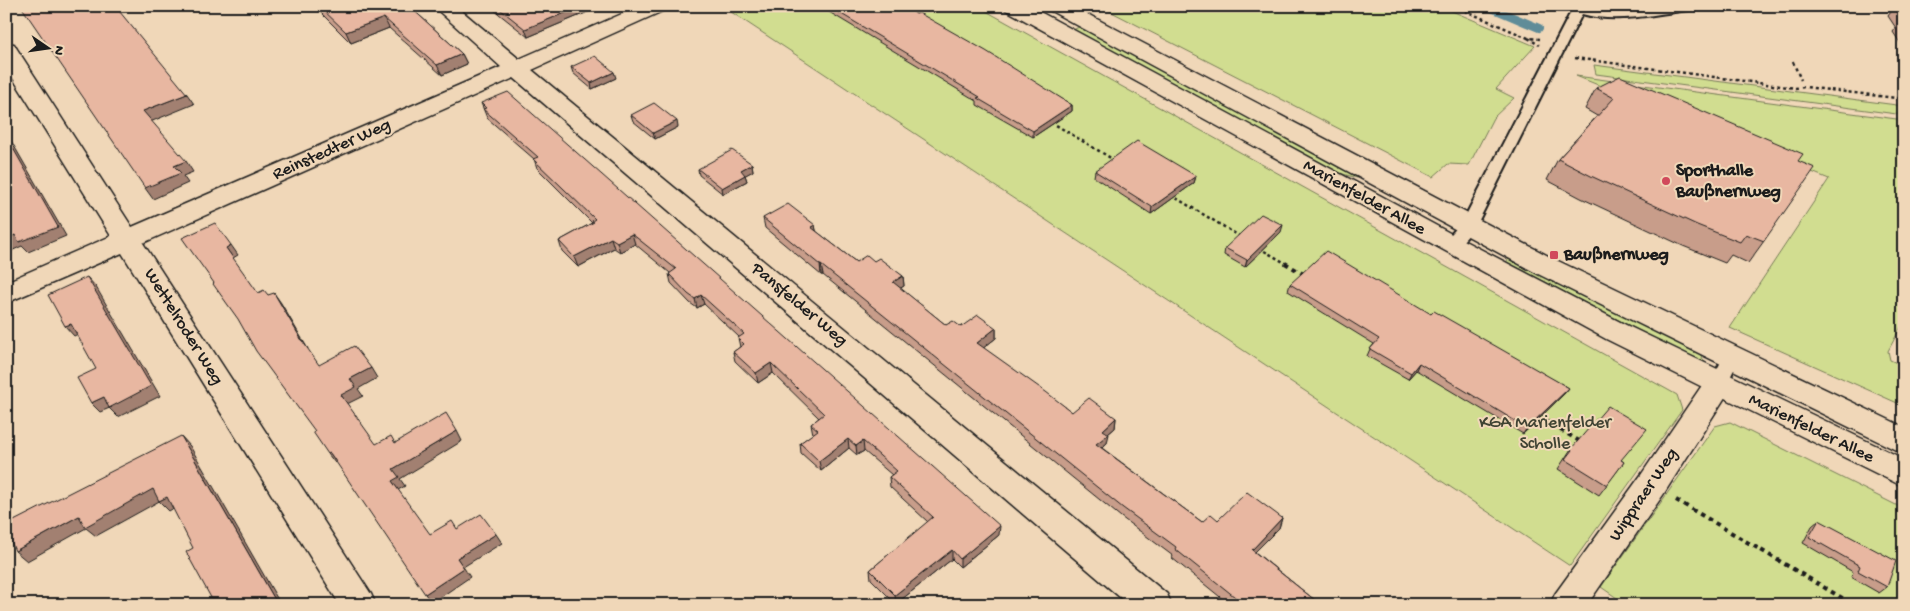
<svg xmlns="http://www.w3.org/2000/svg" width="1910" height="611" viewBox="0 0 1910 611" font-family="'Gochi Hand',sans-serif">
	<rect width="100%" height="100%" fill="#f0d7b8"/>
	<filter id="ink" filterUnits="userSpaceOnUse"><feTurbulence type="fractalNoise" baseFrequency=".02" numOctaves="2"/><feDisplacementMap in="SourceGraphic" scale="10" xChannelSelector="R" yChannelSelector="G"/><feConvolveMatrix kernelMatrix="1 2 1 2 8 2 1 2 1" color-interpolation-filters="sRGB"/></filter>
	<g filter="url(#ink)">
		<g fill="#d1dd90" stroke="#767c56">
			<polygon points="722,6 977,6 1677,395 1682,410 1570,566"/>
			<polygon points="1100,6 1440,6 1535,46 1496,89 1514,98 1493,118 1469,165 1448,164 1433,177"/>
			<polygon points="1081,26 1360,176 1357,178 1336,172 1073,30"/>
			<polygon points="1594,65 1904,106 1904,115 1596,74"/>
			<polygon points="1576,76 1904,120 1904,321 1888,351 1890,360 1904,366 1904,406 1730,328 1829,179"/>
			<polygon points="1512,255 1698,351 1705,362 1702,363 1506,262"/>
			<polygon points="1730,422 1904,509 1904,605 1627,605 1601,587 1715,426"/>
		</g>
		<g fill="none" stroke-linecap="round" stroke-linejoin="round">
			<polyline stroke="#5e8c98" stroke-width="8" points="1487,6 1539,28"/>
			<defs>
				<g id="service">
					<path d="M1574,6H1586L1600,11L1657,6H1695L1689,10C1654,14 1616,24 1582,14L1477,224C1470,234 1457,251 1445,248L1442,244L1463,221Z"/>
					<polygon points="1732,351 1738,352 1740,357 1725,388 1719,390 1713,388 1710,383 1726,352"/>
				</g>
				<g id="minor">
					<polygon points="433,6 456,6 519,59 640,6 668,6 665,10 532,70 1167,594 1172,605 1129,605 514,78 143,243 371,594 376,605 340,605 122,253 6,303 6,282 111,236 6,67 6,43 14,44 17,49 132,227 501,67"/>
					<polygon points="1719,372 1729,375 1734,383 1729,391 1663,495 1587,605 1550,605 1555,594 1641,475 1709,375"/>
				</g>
				<g id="primary">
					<polygon points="1003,6 1029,6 1459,238 1626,325 1904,459 1904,487 1606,339 1006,10"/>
					<polygon points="1046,6 1072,6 1556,260 1904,427 1904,454 1538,274 1049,10"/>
				</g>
			</defs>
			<use href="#service" stroke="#1c1c1c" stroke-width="4"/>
			<use href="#minor" stroke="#1c1c1c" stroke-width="3"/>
			<use href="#primary" stroke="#1c1c1c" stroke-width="3"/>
			<g stroke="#1c1c1c" stroke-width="2.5" stroke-dasharray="3 3" stroke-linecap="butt">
				<polyline points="1454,6 1528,38 1540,39"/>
				<polyline points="1528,38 1539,45"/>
				<polyline points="1575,58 1795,88 1805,87 1904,99"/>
				<polyline points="1793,62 1801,80"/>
				<polyline points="1051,122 1114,160"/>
				<polyline points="1171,195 1241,237"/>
				<polyline points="1259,248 1287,264"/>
			</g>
			<g stroke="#1c1c1c" stroke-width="4" stroke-dasharray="4.5 4.5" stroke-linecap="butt">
				<polyline points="1285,263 1305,275"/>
				<polyline points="1537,416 1581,442"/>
				<polyline points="1676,500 1854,605"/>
			</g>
			<use href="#service" fill="#f0d7b8" fill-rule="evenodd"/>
			<use href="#minor" fill="#f0d7b8" fill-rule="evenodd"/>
			<use href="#primary" fill="#f0d7b8" fill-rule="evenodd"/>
		</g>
		<g fill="#c89d8a" stroke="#1c1c1c">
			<polygon points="314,6 409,6 462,54 467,64 442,75 389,28 351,43"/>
			<polygon points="489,6 602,6 528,37"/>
			<polygon points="819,6 904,6 1072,105 1072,111 1033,137 977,105 977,101"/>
			<polygon points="1895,6 1904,6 1904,49 1893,32 1896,28 1888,16"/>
			<polygon points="571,67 616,78 592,89 573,73"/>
			<polygon points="1596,88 1798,161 1764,241 1748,263 1731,255 1725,263 1683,246 1581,198 1547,180 1558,159 1597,116 1585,109"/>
			<polygon points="481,103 999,535 960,567 952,559 896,604 871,579 870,570 928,522 890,487 889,477 892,475 864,451 857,455 849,448 821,471 801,453 800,443 813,434 811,424 819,418 773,373 758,383 735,361 733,352 740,347 738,338 739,337 704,304 697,308 690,303 671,283 669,274 670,273 635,244 620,252 614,248 578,267 562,251 559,241 592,223 537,168 534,159 487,118"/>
			<polygon points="631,115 678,127 655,139 633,121"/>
			<polygon points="752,164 753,171 745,175 747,181 723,194 699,175 698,169"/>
			<polygon points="1095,171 1196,176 1194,183 1151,214 1094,177"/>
			<polygon points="763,218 815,225 816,231 856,262 874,261 903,276 904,286 900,288 946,325 996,328 996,338 983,348 1072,412 1116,418 1115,428 1108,434 1107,443 1102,448 1202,522 1218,520 1282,518 1279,528 1255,552 1321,605 1230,605 1172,558 1173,556 1121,517 823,275 821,275 765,228"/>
			<polygon points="1281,232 1245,267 1224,255 1225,248"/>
			<polygon points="1290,284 1431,314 1569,388 1564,394 1523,434 1416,370 1408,379 1367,356 1370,349 1374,344 1288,291"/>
			<polygon points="1571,449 1621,460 1624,462 1599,495 1558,469"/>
			<polygon points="1819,520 1887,587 1879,593 1851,577 1853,572 1803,543 1812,526"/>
		</g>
		<g fill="#a28071" stroke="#1c1c1c">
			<polygon points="582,6 602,6 528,37 525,29"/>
			<polygon points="384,18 389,28 351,43 346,32"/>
			<polygon points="462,54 467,64 442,75 437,65"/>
			<polygon points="614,72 616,78 592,89 591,83"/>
			<polygon points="187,94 194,104 150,122 143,111"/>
			<polygon points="1072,105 1072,111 1033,137 1033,131"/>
			<polygon points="677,121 678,127 655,139 653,133"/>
			<polygon points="6,132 66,236 28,252 22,246 9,252 6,249 6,239 15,235"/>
			<polygon points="186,161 193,172 183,176 188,183 153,199 145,188 174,166"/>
			<polygon points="752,164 753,171 742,177 741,170"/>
			<polygon points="745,175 747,181 723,194 722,188"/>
			<polygon points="1196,176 1194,183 1151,214 1152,207"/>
			<polygon points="815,225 817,235 811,227"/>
			<polygon points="1283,225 1281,232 1245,267 1247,260"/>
			<polygon points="632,234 635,244 620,252 617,242"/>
			<polygon points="611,238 614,248 578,267 574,257"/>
			<polygon points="231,245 238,255 233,258 226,248"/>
			<polygon points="820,265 821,265 823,275 821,275"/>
			<polygon points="903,276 904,286 894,292 893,282"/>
			<polygon points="87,277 96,287 160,396 118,417 109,408 112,407 100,412 91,403 104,397"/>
			<polygon points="274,293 281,303 308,349 301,339"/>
			<polygon points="701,295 704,304 697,308 695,299"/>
			<polygon points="71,324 80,333 74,336 65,326"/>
			<polygon points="996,328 996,338 977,353 977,343"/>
			<polygon points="771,363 773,373 758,383 756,373"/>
			<polygon points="1419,363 1416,370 1408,379 1411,373"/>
			<polygon points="371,368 377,378 358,389 363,396 347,404 341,395 350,379"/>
			<polygon points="1569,388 1564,394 1523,434 1527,428"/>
			<polygon points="1116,418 1115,428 1102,439 1109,434 1107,443 1095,453 1096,444 1103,430"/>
			<polygon points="457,431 462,441 400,479 405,486 398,490 392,481 393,469"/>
			<polygon points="181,436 190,446 281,605 278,605"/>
			<polygon points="848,439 849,448 821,471 819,461"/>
			<polygon points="863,441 864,451 857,455 856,446"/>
			<polygon points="330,453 337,462 335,463 328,454"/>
			<polygon points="153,489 163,499 96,536 86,528 27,561 15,551 79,516"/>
			<polygon points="167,497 177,506 169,511 159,501"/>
			<polygon points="1282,518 1279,528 1248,559 1252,550"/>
			<polygon points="1000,526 999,535 960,567 960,559"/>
			<polygon points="496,534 502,543 463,567 457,558"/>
			<polygon points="952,550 952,559 896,604 895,595"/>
			<polygon points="464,568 470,577 432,603 425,594"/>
		</g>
		<g fill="#e8b7a1" stroke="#1c1c1c">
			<polygon points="21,6 57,6 58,9 61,8 63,10 75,6 115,6 187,94 143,111 186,161 174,166 181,173 145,188"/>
			<polygon points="319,6 409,6 462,54 437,65 384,18 346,32"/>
			<polygon points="496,6 582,6 525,29"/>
			<polygon points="828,6 904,6 916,14 919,13 986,51 1072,105 1033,131 977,98 980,97"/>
			<polygon points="595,56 614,72 591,83 571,67"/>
			<polygon points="1620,76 1803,154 1798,161 1815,168 1764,241 1746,234 1740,242 1697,225 1593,177 1558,159 1614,98 1596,88"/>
			<polygon points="508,92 1000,526 960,559 952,550 895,595 870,570 933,517 889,477 897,471 863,441 856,446 848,439 819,461 800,443 818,430 811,424 824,414 771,363 756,373 733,352 744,344 738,338 744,334 701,295 695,299 688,294 669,274 676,269 632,234 617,242 611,238 574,257 559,241 594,222 592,221 595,219 533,159 538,157 483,109 486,108 481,103"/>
			<polygon points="654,103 677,121 653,133 631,115"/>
			<polygon points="6,136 58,227 19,242 15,235 6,239"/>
			<polygon points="1137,141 1196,176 1152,207 1095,171"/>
			<polygon points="732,150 752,164 741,170 745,175 722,188 698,169"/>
			<polygon points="788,204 815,225 811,227 856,262 867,255 874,261 879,258 903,276 893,282 946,325 953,321 961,327 978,315 996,328 977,343 1046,392 1072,412 1089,398 1116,418 1103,430 1109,434 1096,444 1202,522 1211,514 1218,520 1247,492 1282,518 1252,550 1321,605 1245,605 1175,549 1176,547 1123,508 821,265 820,265 763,218"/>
			<polygon points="1261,214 1283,225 1247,260 1225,248"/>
			<polygon points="215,223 231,245 226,248 258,293 264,290 268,295 274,293 301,339 319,365 354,346 371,368 350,379 356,387 341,395 376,444 391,436 395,443 446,413 457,431 393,469 399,477 392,481 430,534 452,521 457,529 481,514 496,534 457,558 464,568 425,594 330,453 328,454 313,432 315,431 256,351 238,319 213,284 214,283 182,238"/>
			<polygon points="1326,251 1431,314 1434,311 1569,388 1527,428 1419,363 1411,373 1370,349 1379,339 1290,284"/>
			<polygon points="87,277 151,386 109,408 104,397 91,403 77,378 96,369 71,324 65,326 48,295"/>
			<polygon points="1608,406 1647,429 1621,460 1624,462 1607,485 1565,459 1572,450 1571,449"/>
			<polygon points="181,436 278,605 215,605 186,552 193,548 167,497 159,501 153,489 85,527 79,516 15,551 6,530 6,525"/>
			<polygon points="1819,520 1896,561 1887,587 1858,571 1860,566 1809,537"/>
		</g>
	</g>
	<g fill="#d1495b" stroke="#f0d7b8" stroke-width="2">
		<circle cx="1666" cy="181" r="5"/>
		<rect x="1549" y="250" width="10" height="10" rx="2.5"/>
	</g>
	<g text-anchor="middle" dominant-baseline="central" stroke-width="4" stroke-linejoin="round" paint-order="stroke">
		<g font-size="18" fill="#1c1c1c" stroke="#f0d7b8">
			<text transform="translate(332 150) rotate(-24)">Reinstedter Weg</text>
			<text transform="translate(1364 198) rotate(29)">Marienfelder Allee</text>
			<text transform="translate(799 305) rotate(40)">Pansfelder Weg</text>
			<text transform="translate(183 327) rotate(58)">Wettelroder Weg</text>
			<text transform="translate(1811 429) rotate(26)">Marienfelder Allee</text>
			<text transform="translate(1644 495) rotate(-56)">Wippraer Weg</text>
		</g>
		<g font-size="18" font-weight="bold" fill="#1c1c1c" stroke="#f0d7b8" text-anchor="start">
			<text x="1676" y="171">Sporthalle<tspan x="1676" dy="21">Baußnernweg</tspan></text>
			<text x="1564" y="255">Baußnernweg</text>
		</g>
		<g font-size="18" fill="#404333" stroke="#f0d7b8">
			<text x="1545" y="423">KGA Marienfelder<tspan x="1545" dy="21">Scholle</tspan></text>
		</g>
	</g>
	<rect width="1910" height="611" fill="none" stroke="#f0d7b8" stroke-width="25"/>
	<rect x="12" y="12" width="1885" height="586" fill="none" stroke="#1c1c1c" stroke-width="2" filter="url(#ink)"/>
	<g transform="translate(48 48) rotate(103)" stroke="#f0d7b8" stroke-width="4" paint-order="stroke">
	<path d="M0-4L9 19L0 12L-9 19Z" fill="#1c1c1c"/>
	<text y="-8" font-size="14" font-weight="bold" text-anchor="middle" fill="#1c1c1c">N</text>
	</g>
</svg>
